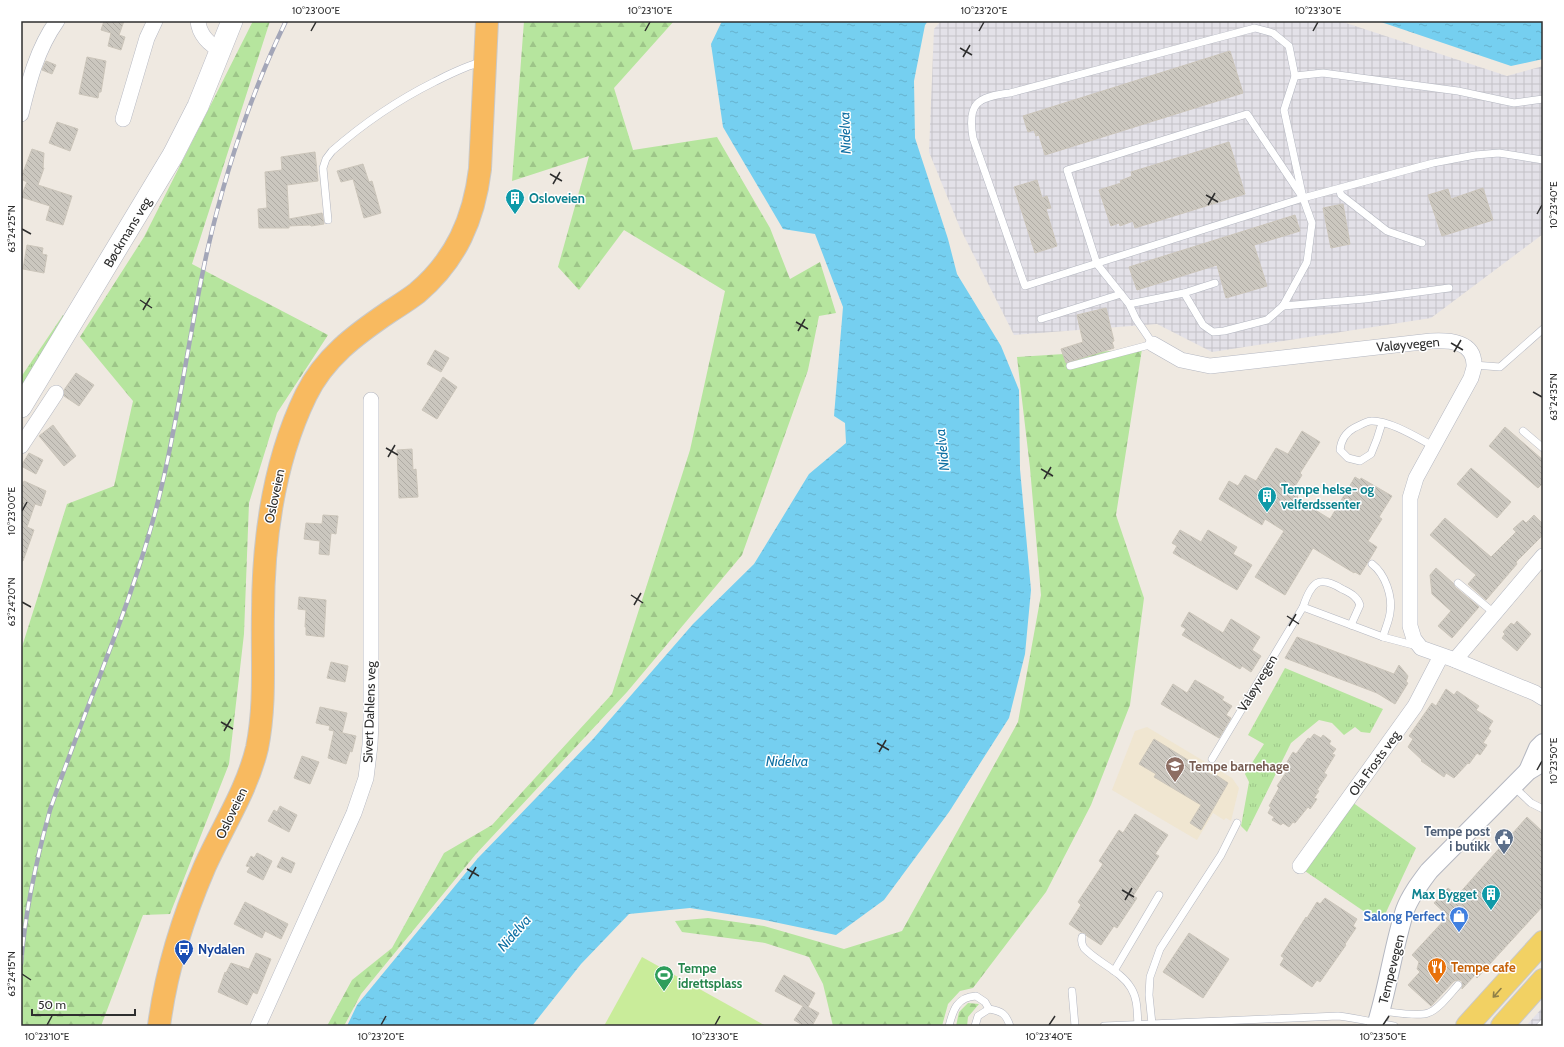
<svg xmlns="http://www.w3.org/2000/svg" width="1564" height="1047" viewBox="0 0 1564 1047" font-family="Cabin,sans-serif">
	<defs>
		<pattern id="industrial-grid" width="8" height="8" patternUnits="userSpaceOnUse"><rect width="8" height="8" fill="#e3e1e8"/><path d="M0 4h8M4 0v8" fill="none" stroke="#c3c1c7"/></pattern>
		<pattern id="grass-tufts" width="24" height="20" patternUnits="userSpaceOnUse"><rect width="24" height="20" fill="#b6e59e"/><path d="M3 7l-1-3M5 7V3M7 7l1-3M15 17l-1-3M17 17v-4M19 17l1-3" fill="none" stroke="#9dc588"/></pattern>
		<pattern id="forest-firs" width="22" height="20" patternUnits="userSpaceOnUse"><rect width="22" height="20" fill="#b6e59e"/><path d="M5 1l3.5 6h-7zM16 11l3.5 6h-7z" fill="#9dc588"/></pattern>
		<pattern id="water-ripples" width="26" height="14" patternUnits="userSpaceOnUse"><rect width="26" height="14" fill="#75cff0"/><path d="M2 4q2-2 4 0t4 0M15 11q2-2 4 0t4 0" fill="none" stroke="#66b2ce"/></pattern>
		<pattern id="building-back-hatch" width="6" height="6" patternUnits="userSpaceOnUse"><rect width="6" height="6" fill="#cbc7bf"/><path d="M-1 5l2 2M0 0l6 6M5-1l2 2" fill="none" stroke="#afaba4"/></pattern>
	</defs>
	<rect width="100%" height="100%" fill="#efe9e1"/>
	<g fill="url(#industrial-grid)">
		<polygon points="941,21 1340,21 1507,76 1543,66 1543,234 1431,318 1212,352 1157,324 1014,335 960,228 929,152 934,29"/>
		<polygon points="1543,1007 1543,1026 1526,1026"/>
	</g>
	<polygon fill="#f0e6d1" points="1147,727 1232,778 1239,788 1231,821 1226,818 1224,820 1213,813 1197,840 1112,790 1135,731"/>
	<g fill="url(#grass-tufts)">
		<polygon points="63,315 67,317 21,392 21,377"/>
		<polygon points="1285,668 1383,709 1370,733 1361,732 1355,727 1344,735 1332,723 1319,720 1291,743 1247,832 1241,826 1249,782 1245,774 1264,744 1248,735"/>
		<polygon points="1352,802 1416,848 1381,923 1302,869"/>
	</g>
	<g fill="url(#forest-firs)">
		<polygon points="253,21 270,21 192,264 328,335 277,413 249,503 244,634 229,764 170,914 143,915 101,1026 21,1026 21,650 67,504 114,486 133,401 80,337 144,237"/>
		<polygon points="524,21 674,21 614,88 633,150 717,137 770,228 790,279 820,262 836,313 819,316 808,370 742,555 627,692 476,854 361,994 344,1026 327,1026 352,980 392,948 444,853 492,825 612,694 690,450 725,291 624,230 579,290 558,267 589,156 512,181"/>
		<polygon points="1142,349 1116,515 1144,598 1130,705 1091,805 1046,892 973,988 960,991 948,1004 942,1026 833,1026 823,984 809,957 765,943 682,932 675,921 708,918 764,926 844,949 902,931 1018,722 1041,595 1030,468 1017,357"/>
		<polygon points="968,1003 979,1004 968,1017 967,1026 956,1026 959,1012"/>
	</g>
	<polygon fill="#c9ec9a" points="642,957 766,1026 604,1026"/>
	<g fill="url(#water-ripples)">
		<polygon points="722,21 928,21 925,25 914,81 915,138 948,239 957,274 1001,346 1019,390 1020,469 1031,590 1025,654 1009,718 949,812 884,900 836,935 759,919 690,908 629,914 581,964 532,1026 347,1026 357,1005 478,858 593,739 693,624 754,564 809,474 846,443 845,423 834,416 843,307 815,234 783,229 723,127 711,44"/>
		<polygon points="1378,21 1543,21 1543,59 1511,66"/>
	</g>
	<g fill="url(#building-back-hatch)" stroke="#cbc5ba">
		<polygon points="104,21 124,21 119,35 125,37 121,50 108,46 111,33 101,30"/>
		<polygon points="1230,51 1243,93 1045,155 1039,135 1036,136 1034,130 1028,132 1023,116"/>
		<polygon points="87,57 106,61 101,92 99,92 98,98 79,94"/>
		<polygon points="46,61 56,65 52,74 42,70"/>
		<polygon points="57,122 78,129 70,151 49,143"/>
		<polygon points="1229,142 1245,194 1135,228 1133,221 1120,226 1119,223 1111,226 1099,190 1121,183 1120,181 1132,176 1131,172"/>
		<polygon points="32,149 44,153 43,168 44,168 38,185 72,196 63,225 46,220 50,206 21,197 27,182 23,180 24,176 22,175"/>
		<polygon points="315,152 318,181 287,185 289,219 322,213 324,224 311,226 310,225 289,226 289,228 259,228 258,209 267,208 265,172 282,170 281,157"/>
		<polygon points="363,164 369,182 372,181 381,213 364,218 353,179 341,182 337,171"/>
		<polygon points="1037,180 1042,198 1047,196 1051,208 1046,209 1057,246 1035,253 1014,187"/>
		<polygon points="1483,188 1493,220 1442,236 1428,195 1448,189 1451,199"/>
		<polygon points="1343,204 1350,244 1331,248 1323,208"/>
		<polygon points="1295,215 1300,231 1254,245 1267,286 1226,298 1217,265 1137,290 1129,267"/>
		<polygon points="27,245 43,248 42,254 47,255 44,273 23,269"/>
		<polygon points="1106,308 1114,341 1112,342 1114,348 1066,363 1061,349 1083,342 1077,315"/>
		<polygon points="435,350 449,358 441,372 427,364"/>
		<polygon points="76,373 94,385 79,406 64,396 64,390"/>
		<polygon points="443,377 457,387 437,419 422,410"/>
		<polygon points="53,425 76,456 64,466 39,436"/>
		<polygon points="1505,427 1543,460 1543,483 1538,488 1489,446"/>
		<polygon points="1302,431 1320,442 1300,473 1302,475 1292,491 1298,495 1297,499 1330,519 1355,477 1360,480 1361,478 1392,496 1379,517 1382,519 1368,541 1377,547 1360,575 1355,572 1354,573 1313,548 1285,595 1255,577 1284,531 1265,519 1262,525 1219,499 1229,481 1238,486 1245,475 1256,481 1276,448 1288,454"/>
		<polygon points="412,449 413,470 416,469 418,497 399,498 397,450"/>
		<polygon points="29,453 43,460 36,474 21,466"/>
		<polygon points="1471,468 1511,502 1497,518 1457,484"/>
		<polygon points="24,481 46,491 41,506 35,504 27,527 34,530 23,561 21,561 21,489"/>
		<polygon points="323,515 338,516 336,534 331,533 329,555 319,554 320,541 304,539 306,523 322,524"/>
		<polygon points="1534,515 1543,524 1543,535 1516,562 1517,564 1486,600 1468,584 1476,575 1430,535 1445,518 1491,557 1516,532 1513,529 1523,520 1526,523"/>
		<polygon points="1180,530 1201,542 1208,530 1237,547 1233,554 1252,565 1237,590 1173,553 1177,546 1172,543"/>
		<polygon points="1436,568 1453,583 1455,587 1479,607 1452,638 1438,626 1451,611 1432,594 1430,575"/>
		<polygon points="299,597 326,600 324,637 306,635 306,627 305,627 306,610 298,609"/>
		<polygon points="1189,612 1223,633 1231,619 1260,637 1252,650 1261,656 1251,672 1242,666 1240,669 1182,635 1186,629 1181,626"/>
		<polygon points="1517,621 1531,634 1517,651 1502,638 1505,634 1503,632 1511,623 1514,625"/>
		<polygon points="1297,637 1394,674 1399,665 1408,676 1406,682 1408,683 1395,704 1377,693 1285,658"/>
		<polygon points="331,662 348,666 345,682 327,678"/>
		<polygon points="1195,680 1224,697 1222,700 1232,706 1226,715 1231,718 1219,738 1161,704 1173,684 1187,693"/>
		<polygon points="1446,689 1454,695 1457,691 1479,706 1476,710 1493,721 1488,729 1491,731 1483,743 1487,745 1480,755 1477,753 1469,764 1468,763 1454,778 1446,773 1444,777 1421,761 1422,760 1408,747 1413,739 1409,736 1432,703 1436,706"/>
		<polygon points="320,707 347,713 342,733 339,732 356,736 352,752 350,751 346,764 328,758 334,731 329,730 330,726 316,723"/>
		<polygon points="1314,734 1321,738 1323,735 1331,741 1329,744 1336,749 1332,754 1335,755 1324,773 1327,775 1317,790 1319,791 1314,798 1317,799 1310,809 1308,807 1295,823 1293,822 1289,827 1283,823 1281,825 1272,820 1274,817 1268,813 1271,807 1269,806 1279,788 1277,786 1287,771 1285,770 1290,763 1287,762 1293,752 1296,754 1308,738 1310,739"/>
		<polygon points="1154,739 1212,775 1213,773 1228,783 1201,830 1190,823 1201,805 1154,777 1156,774 1139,764"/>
		<polygon points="302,756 319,762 310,784 294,778"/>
		<polygon points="280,806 297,815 289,832 268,821 274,810 277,812"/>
		<polygon points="1135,814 1168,835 1155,854 1159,856 1133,896 1137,898 1117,928 1114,926 1101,945 1087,936 1085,933 1081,932 1069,924 1081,905 1078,902 1103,864 1099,861 1119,830 1123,833"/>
		<polygon points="1527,817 1543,832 1543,906 1477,978 1475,975 1462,989 1462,981 1459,980 1454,981 1431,1006 1408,985 1420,972 1417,969 1419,962 1412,955 1448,916 1434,903 1448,888 1457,896"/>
		<polygon points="257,853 272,861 263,880 247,872 250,867 246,866 251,856 254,858"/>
		<polygon points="282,857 295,863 291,873 277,867"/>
		<polygon points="1325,898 1357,919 1353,926 1356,928 1345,944 1346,945 1320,982 1317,980 1312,987 1280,965 1284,958 1281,956 1306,917 1307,918 1317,902 1320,904"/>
		<polygon points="245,902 288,924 281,939 265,931 262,938 234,924"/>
		<polygon points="1189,933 1229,959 1203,998 1163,972"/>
		<polygon points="256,953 271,959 257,994 253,992 247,1005 218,992 225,972 226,973 231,963 249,969"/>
		<polygon points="784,975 815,993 808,1007 819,1013 812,1026 804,1026 794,1020 803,1006 775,991"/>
	</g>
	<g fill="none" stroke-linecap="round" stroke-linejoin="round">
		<defs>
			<g id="service">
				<polyline points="1295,76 1323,73 1458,91 1514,103 1543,99"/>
				<polyline points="1339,189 1341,195 1387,231 1422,243"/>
				<path d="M1303,198L1284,110L1295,76L1289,46L1273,33L1255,28L1010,93C977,97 967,103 973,138L1025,286L1303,198L1433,163L1475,155L1499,153L1543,160"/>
				<path d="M328,220L323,168L326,159L332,151C364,123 396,101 434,82C450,74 465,66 482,62"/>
				<polyline points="1184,293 1215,283"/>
				<polyline points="1283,306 1365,299 1449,288"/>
				<polyline points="1041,319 1121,294"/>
				<polyline points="1474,365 1500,367 1543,329"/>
				<polyline points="1070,366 1153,344 1136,319 1129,304 1097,264 1067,170 1247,114 1303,198 1312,223 1307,262 1283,306 1267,320 1224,331 1213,332 1203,325 1184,293 1129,304"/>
				<path d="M1382,423L1377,439L1371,454L1360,461L1348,458L1340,450C1341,440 1345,433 1354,428C1359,426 1366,421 1371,421C1389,420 1418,438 1433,446"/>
				<polyline points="1523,431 1543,448"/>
				<path d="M1372,564C1385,574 1393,596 1390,613C1389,621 1385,629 1383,637"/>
				<polyline points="1458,583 1494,613"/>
				<path d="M1303,607C1311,583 1318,574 1342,589C1350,593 1357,596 1360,605L1351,625"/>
				<polyline points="1212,759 1303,607 1383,637 1417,646"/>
				<polyline points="1513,786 1531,803 1543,809"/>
				<path d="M1082,937C1081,941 1082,945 1084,948C1098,963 1121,971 1131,988C1138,999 1137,1013 1138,1025"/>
				<polyline points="1114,971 1159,895"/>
				<polyline points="1072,991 1075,1026"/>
				<path d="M1381,1011C1392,1012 1418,1017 1428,1013C1438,1010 1451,993 1458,985"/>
				<polyline points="1152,1024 1149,995 1150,977 1160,949 1221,855 1237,823"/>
				<path d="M949,1026C953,1010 957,997 976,996L985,1002L989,1009"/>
				<path d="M975,1026L978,1016L989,1009C1002,1011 1006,1014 1010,1026"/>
				<path d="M1104,1026L1338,1016C1357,1018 1375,1023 1394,1026"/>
				<polyline points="1540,1026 1543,1023"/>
			</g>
			<g id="minor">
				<path d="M198,21C199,34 209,45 221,50"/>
				<path d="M21,114C29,81 37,49 57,21"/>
				<polyline points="123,119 147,38 155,21"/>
				<path d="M1153,344L1181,360L1210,366L1431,341C1449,340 1475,341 1474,366C1474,369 1472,374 1471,378L1416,478L1410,498V626L1414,639L1421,648L1455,660L1535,693L1543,698"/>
				<polyline points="21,446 56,393"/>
				<polyline points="1455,660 1543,556"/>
				<polyline points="1300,866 1415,706 1441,656"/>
				<polyline points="258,1026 354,813 366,778 370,745 371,720 371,400"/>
			</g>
			<g id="tertiary">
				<polyline points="1528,771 1538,748 1543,743"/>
				<path d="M1376,1026C1388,988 1393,948 1405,910C1410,896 1420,883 1429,871L1528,771L1543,762"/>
			</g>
			<polyline id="secondary" points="21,407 173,155 198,106 232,21"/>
			<g id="primary">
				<polyline points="1467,1026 1543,942"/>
				<polyline points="1502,1026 1543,980"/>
			</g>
			<path id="trunk" d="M159,1026C166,971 183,917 205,866C223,826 247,790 257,748C266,704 262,659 263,614C263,540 273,463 306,395C324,358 355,335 389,312C398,306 408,300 417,293C456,260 474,219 480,169L487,21"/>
		</defs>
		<use href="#service" stroke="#b4b7c1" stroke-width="8"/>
		<use href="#minor" stroke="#b4b7c1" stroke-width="16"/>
		<use href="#tertiary" stroke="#b4b7c1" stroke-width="20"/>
		<use href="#secondary" stroke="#b4b7c1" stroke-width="22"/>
		<use href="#primary" stroke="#c9c9c9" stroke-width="24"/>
		<use href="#trunk" stroke="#c9c9c9" stroke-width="24"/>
		<use href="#service" stroke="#fff" stroke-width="7"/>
		<use href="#minor" stroke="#fff" stroke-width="15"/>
		<use href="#tertiary" stroke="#fff" stroke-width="18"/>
		<use href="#secondary" stroke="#fff" stroke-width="21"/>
		<use href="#primary" stroke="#f2d163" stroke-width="22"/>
		<use href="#trunk" stroke="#f8ba60" stroke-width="22"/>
		<defs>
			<path id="rail" d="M21,964C25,912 36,861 50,810C87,701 136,597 162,485C180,408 190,329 207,252C225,173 250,95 286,21"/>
		</defs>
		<use href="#rail" stroke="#a3a6b8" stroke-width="4.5"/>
		<use href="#rail" stroke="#fff" stroke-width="3" stroke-dasharray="9" stroke-linecap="butt"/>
	</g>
	<defs><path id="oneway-shaft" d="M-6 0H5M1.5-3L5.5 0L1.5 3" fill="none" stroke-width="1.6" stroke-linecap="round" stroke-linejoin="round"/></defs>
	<use stroke="#908048" href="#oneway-shaft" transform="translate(1497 993) rotate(132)"/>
	<path fill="none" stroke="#2e2e2e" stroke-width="1.5" d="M311,31L316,22M645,31L650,22M979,31L984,22M1313,31L1318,22M960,48L972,55M963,57L970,45M550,174L562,181M553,184L560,172M1206,195L1218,202M1208,205L1215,193M1537,214L1542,205M22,229L31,234M140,300L152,308M143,310L150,298M796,322L808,329M798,331L805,319M1451,343L1463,350M1454,352L1461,340M1533,392L1542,397M386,448L398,455M388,457L395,445M1041,469L1053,476M1044,479L1051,467M22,511L27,502M631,595L643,603M22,602L31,607M634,605L641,593M1287,616L1299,624M1289,626L1296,614M221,722L233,729M224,731L231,719M877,743L889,750M879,752L886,740M1537,770L1542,761M467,869L479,876M469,879L476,867M1122,890L1134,897M1125,900L1132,888M22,974L31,980M47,1025L52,1016M381,1025L386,1016M715,1025L720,1016M1049,1025L1055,1016M1383,1025L1389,1016"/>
	<defs>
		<symbol id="building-pin" viewBox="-11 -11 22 30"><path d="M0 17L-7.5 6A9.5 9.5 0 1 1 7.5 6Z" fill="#0f9aa8" stroke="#fff"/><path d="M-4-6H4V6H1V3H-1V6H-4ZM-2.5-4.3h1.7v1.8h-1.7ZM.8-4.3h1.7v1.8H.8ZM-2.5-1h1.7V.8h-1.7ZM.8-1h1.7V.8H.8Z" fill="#fff"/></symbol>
		<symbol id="school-pin" viewBox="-11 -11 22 30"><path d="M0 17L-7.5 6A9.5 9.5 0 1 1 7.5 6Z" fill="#8d6e63" stroke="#fff"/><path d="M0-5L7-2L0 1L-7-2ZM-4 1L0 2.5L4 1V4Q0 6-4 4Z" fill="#fff"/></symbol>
		<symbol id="civic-pin" viewBox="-11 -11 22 30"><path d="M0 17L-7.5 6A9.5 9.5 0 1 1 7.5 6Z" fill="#5c6f8a" stroke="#fff"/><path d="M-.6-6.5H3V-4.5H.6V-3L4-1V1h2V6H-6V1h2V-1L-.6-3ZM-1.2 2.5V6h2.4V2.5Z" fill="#fff"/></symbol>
		<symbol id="shop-pin" viewBox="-11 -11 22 30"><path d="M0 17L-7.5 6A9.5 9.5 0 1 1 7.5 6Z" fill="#3f7fe0" stroke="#fff"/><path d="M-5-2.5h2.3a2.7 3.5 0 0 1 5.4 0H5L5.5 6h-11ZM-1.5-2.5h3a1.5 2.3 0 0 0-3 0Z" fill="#fff"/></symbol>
		<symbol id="bus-pin" viewBox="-11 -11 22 30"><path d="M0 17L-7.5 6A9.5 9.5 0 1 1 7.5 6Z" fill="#1a4fb4" stroke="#fff"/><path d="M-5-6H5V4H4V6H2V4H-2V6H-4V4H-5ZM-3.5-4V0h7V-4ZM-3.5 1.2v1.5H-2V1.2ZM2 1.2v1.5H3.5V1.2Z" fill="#fff"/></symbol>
		<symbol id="restaurant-pin" viewBox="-11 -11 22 30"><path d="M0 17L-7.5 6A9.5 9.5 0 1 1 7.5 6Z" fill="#e8710a" stroke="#fff"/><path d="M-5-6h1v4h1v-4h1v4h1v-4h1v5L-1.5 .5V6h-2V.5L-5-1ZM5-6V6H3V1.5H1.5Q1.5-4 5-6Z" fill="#fff"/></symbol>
		<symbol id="stadium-pin" viewBox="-11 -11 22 30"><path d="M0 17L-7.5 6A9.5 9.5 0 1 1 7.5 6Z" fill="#2e9e5b" stroke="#fff"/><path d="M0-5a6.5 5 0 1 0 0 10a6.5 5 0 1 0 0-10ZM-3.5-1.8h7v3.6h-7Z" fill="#fff"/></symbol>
	</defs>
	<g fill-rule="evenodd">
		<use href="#building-pin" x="504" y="187" width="22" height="30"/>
		<use href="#building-pin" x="1256" y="485" width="22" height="30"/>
		<use href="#school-pin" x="1164" y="755" width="22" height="30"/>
		<use href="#civic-pin" x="1493" y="827" width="22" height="30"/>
		<use href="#building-pin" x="1480" y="883" width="22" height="30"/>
		<use href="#shop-pin" x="1448" y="905" width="22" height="30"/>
		<use href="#bus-pin" x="173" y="938" width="22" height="30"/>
		<use href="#restaurant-pin" x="1426" y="956" width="22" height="30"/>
		<use href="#stadium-pin" x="653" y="964" width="22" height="30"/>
	</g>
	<g text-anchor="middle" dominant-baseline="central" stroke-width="3" stroke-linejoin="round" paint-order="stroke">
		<g font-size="13" font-weight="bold" fill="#0d838f" stroke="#fff" text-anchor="start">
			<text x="529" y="198">Osloveien</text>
			<text x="1281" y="489">Tempe helse- og<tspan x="1281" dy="15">velferdssenter</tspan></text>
			<text x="1477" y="894" text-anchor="end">Max Bygget</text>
		</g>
		<g font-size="13" fill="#2e2e2e" stroke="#fff">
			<text transform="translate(127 232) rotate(-59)">Bøckmans veg</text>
			<text transform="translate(1408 344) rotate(-5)">Valøyvegen</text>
			<text transform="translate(274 496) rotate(-78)">Osloveien</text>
			<text transform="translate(1257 683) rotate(-59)">Valøyvegen</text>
			<text transform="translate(369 712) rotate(-88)">Sivert Dahlens veg</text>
			<text transform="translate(1374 763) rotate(-54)">Ola Frosts veg</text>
			<text transform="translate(231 813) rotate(-64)">Osloveien</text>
			<text transform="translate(1391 969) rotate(-76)">Tempevegen</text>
		</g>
		<g font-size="13" font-weight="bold" fill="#785e54" stroke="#fff" text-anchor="start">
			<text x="1189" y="766">Tempe barnehage</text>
		</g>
		<g font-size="13" font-weight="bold" fill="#4e5e75" stroke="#fff" text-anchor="end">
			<text x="1490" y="831">Tempe post<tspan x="1490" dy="15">i butikk</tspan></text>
		</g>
		<g font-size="13" font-weight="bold" fill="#366cbe" stroke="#fff" text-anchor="end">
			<text x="1445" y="916">Salong Perfect</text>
		</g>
		<g font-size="13" font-weight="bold" fill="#164399" stroke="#fff" text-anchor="start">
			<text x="198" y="949">Nydalen</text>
		</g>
		<g font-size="13" font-weight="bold" fill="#c56008" stroke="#fff" text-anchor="start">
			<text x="1451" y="967">Tempe cafe</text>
		</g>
		<g font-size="13" font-weight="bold" fill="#27864d" stroke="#fff" text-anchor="start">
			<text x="678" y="968">Tempe<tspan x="678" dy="15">idrettsplass</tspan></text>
		</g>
		<g font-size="14" font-style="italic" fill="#0d6fa3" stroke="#fff">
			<text transform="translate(845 133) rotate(-92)">Nidelva</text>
			<text transform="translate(942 450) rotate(-96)">Nidelva</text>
			<text x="787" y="761">Nidelva</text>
			<text transform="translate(514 933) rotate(-49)">Nidelva</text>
		</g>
	</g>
	<rect width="1564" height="1047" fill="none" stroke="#ffffff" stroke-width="44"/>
	<path d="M32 1009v6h103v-6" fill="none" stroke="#2e2e2e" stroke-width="2"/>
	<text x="38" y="1009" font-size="12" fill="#2e2e2e" stroke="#ffffff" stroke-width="3" paint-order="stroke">50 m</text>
	<rect x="22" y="22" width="1520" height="1003" fill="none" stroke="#2e2e2e" stroke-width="1.5"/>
	<g font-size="10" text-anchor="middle" fill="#2e2e2e">
		<text x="316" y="14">10°23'00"E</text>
		<text x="650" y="14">10°23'10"E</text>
		<text x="984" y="14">10°23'20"E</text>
		<text x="1318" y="14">10°23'30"E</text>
		<text transform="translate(1553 205) rotate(-90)" y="4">10°23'40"E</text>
		<text transform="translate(11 229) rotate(-90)" y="4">63°24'25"N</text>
		<text transform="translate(1553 397) rotate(-90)" y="4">63°24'35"N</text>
		<text transform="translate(11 511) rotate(-90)" y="4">10°23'00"E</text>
		<text transform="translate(11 602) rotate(-90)" y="4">63°24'20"N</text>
		<text transform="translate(1553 761) rotate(-90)" y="4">10°23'50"E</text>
		<text transform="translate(11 974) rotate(-90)" y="4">63°24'15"N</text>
		<text x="47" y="1040">10°23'10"E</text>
		<text x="381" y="1040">10°23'20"E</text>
		<text x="715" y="1040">10°23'30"E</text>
		<text x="1049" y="1040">10°23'40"E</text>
		<text x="1383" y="1040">10°23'50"E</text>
	</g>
</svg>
